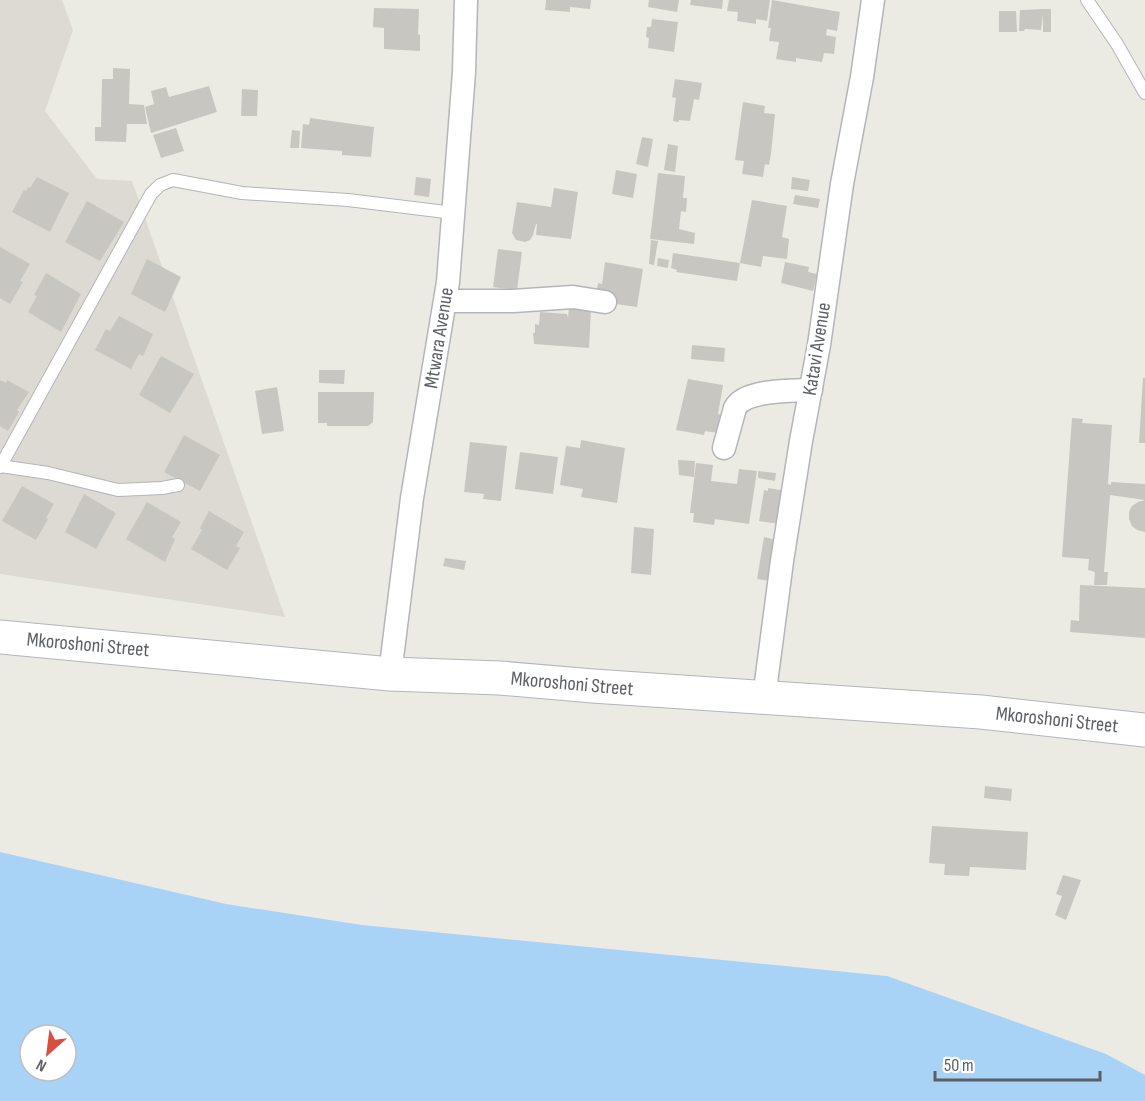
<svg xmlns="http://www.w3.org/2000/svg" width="1145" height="1101" viewBox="0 0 1145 1101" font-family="'Sofia Sans Condensed',sans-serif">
	<rect width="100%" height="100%" fill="#ecebe3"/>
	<polygon fill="#dcdad2" points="0,0 62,0 73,30 45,111 97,179 132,181 285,617 0,574"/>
	<path fill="#a9d2f7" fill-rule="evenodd" d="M0,852L226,904L362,925L887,976L1106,1054L1145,1075V1101H0ZM30,1035H66V1071H30Z"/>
	<g fill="#c8c6c0">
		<polygon points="546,0 591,0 590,9 570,7 570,12 545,10"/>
		<polygon points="649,0 679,0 677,12 648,7"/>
		<polygon points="691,0 723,0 722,9 690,5"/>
		<polygon points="729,0 770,0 767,21 756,19 756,24 737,21 738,12 727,11"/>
		<polygon points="772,0 840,12 837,31 827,29 826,35 836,37 834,54 824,53 822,62 796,58 796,62 776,59 779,42 769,41 771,28 768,28"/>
		<polygon points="374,8 419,9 418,34 420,35 420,51 384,49 384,28 373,27"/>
		<polygon points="1043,9 1051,9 1051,32 1043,32 1043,14 1041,30 1025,29 1024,31 1019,31 1020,10"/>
		<polygon points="999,11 1016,11 1017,32 999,32"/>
		<polygon points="652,19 678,22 674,52 648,48 649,38 646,37 647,27 651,27"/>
		<polygon points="113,68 130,69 129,104 144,105 147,124 127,124 126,142 95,141 95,127 101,127 102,79 113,79"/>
		<polygon points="675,79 702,83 699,100 694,99 690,121 679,120 679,122 673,121 676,98 672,97"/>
		<polygon points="209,86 217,112 151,133 145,107 154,104 151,91 166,87 169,97"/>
		<polygon points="242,89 258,90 257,116 241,116"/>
		<polygon points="743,102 765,106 764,113 775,114 771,154 769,165 765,164 763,177 742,174 744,161 735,160"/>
		<polygon points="310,118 374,127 371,157 342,155 342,151 301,148 303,124 309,125"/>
		<polygon points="176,128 184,151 161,158 153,135"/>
		<polygon points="292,130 300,131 299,148 290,148"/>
		<polygon points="642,137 653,139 648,167 636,164"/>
		<polygon points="668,144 678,146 675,172 664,170"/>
		<polygon points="616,170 637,174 633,198 612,194"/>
		<polygon points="658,173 685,176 683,198 687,198 686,212 681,211 679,229 695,233 694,244 650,239"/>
		<polygon points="37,177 69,193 50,232 12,212 24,190 26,191 28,187 30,188"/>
		<polygon points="416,177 431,179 429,197 414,195"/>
		<polygon points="792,177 810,180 808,191 791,189"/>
		<polygon points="554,188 578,192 571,239 536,235 537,224 536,224 533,235 530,240 525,242 516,240 512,233 517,202 551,207"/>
		<polygon points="795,195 820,199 818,208 793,204"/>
		<polygon points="752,200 787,206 782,237 789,239 787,259 763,256 761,267 740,263"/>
		<polygon points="87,201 124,222 100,261 65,242"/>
		<polygon points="651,240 658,241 654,265 649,264"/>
		<polygon points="0,247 30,264 20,281 23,282 10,304 0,298"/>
		<polygon points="498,249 522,252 517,290 493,287"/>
		<polygon points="673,253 740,263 737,281 676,272 677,270 671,268"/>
		<polygon points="658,258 669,260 668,268 657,266"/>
		<polygon points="147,259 181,277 165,312 131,294"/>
		<polygon points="605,262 643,269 637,307 616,304 617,301 596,297 598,283 602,284"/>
		<polygon points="785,262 809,267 808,272 817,274 813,291 781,283"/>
		<polygon points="46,273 81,294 61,332 28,312 37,296 34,295"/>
		<polygon points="569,308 591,310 589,348 534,344 533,333 535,333 535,324 539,325 540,312 567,314 568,318"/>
		<polygon points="119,316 153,334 143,356 139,354 131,369 95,350 106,329 110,331"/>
		<polygon points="692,345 725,348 724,362 691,359"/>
		<polygon points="161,356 194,374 170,413 139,395"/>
		<polygon points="319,370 345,370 344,384 319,383"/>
		<polygon points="1143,378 1145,378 1145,443 1139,443"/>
		<polygon points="688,379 723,385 718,414 728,416 724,434 705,431 704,435 676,430"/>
		<polygon points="0,380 6,383 7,380 29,392 17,410 19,412 8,431 0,426"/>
		<polygon points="277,387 284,431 262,434 255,391"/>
		<polygon points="318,392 374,392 373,422 368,426 327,426 327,423 318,423"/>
		<polygon points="1072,418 1083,419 1082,423 1112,425 1108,484 1111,485 1111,482 1145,484 1145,500 1110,495 1104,572 1108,572 1107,585 1094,585 1095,572 1088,570 1089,559 1062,557"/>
		<polygon points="184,435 220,455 200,491 164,472"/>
		<polygon points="581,440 625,448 617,503 581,497 583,489 560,485 566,446 580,448"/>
		<polygon points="470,442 507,446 501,501 483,499 484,494 464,492"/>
		<polygon points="520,452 558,457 553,494 515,489"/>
		<polygon points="678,460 695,461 694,477 679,475"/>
		<polygon points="696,463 713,465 711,481 737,484 739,469 757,471 749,524 715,519 714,525 693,522 694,513 690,513"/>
		<polygon points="758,471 776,473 775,481 758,478"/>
		<polygon points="22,486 54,504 46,518 48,519 36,540 2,521"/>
		<polygon points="768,488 786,491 780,524 759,521 764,490 768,491"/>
		<polygon points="84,494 116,513 96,549 65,532"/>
		<polygon points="1145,500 1145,532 1137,530 1132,526 1129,519 1129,512 1132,506 1138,502"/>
		<polygon points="147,502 181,522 172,537 175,539 165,562 126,539"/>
		<polygon points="209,511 244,532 236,546 240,548 227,570 191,549 202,530 200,528"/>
		<polygon points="634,527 654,529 651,575 631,573"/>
		<polygon points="764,537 777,540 770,581 757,579"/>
		<polygon points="445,558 466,561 464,570 443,566"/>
		<polygon points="1080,585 1145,588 1145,638 1070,632 1071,620 1079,621"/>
		<polygon points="985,786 1012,789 1011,801 984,798"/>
		<polygon points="932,826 1028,832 1026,870 970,867 969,876 944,875 945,864 929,863"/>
		<polygon points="1063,875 1081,880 1066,920 1055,915 1062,896 1056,894"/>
	</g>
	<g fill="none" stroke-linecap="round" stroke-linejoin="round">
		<defs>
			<g id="lane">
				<polyline points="1087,0 1117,44 1145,93"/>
				<polyline points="0,466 48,473 118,490 162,488 178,485"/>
				<polyline points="0,467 151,194 160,185 173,180 242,193 348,200 454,213"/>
			</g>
			<g id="street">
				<polyline points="446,301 513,301 573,297 605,302"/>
				<path d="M724,448L735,408C745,389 792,391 811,390"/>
				<polyline points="390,674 412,498 448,282 464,72 466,0"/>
				<polyline points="764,698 782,561 801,441 819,345 842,184 862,77 873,0"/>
			</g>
			<polyline id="secondary" points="0,637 390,674 500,678 593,686 981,712 1145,730"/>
		</defs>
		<use href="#lane" stroke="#b4b5b9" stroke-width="14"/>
		<use href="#street" stroke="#b4b5b9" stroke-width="25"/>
		<use href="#secondary" stroke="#b2b5b9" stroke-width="35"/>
		<use href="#lane" stroke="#fff" stroke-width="12"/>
		<use href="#street" stroke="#fff" stroke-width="22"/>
		<use href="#secondary" stroke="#fff" stroke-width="33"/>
	</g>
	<g text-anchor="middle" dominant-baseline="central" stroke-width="6" stroke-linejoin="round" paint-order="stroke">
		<g font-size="20" fill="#5b5e62" stroke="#fff">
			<text transform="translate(439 338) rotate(-81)">Mtwara Avenue</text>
			<text transform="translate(817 349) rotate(-81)">Katavi Avenue</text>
			<text transform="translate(88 645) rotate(5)">Mkoroshoni Street</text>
			<text transform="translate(572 684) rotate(5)">Mkoroshoni Street</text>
			<text transform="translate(1057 720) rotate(6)">Mkoroshoni Street</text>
		</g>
	</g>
	<g transform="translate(48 1053) rotate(208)"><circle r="28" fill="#ffffff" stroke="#bdbfc0" stroke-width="1.5"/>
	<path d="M0-4.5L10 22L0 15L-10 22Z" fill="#d8503d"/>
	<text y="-9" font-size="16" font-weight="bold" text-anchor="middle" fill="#5b5e62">N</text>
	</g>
	<path d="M935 1071v9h165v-9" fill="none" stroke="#5b5e62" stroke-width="3"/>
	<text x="944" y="1071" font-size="18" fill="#5b5e62" stroke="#ffffff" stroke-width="4.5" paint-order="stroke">50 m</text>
</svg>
